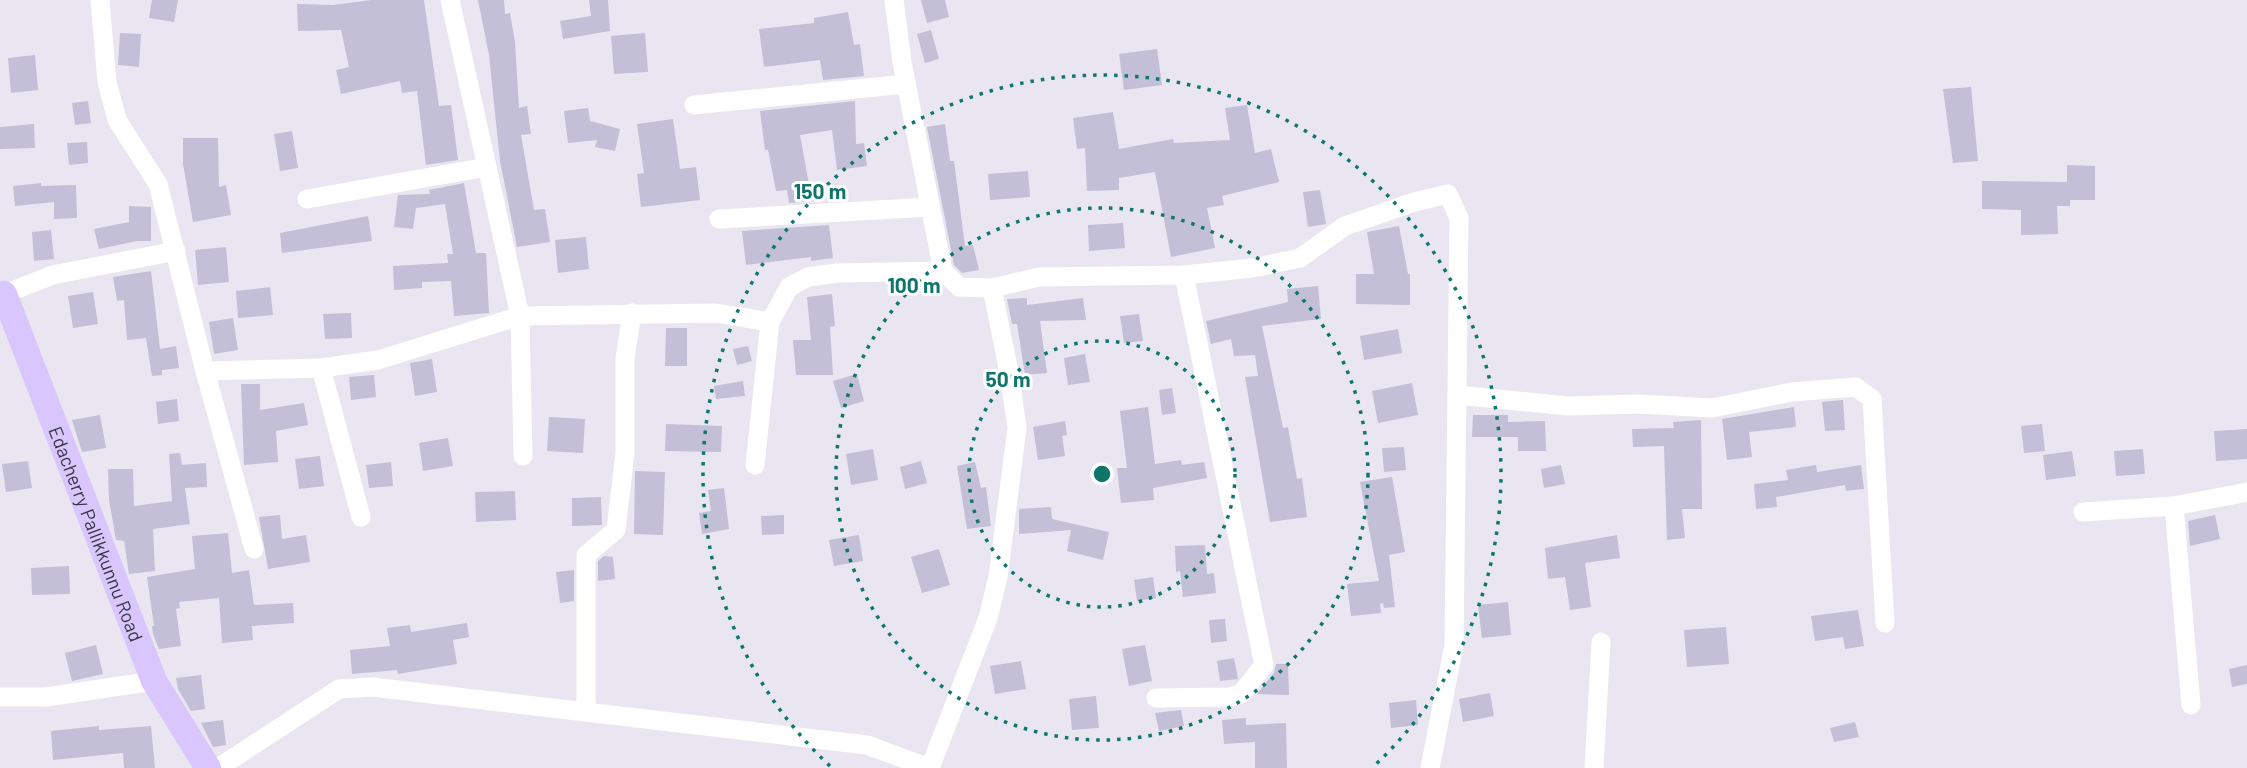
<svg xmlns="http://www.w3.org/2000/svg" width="2247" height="768" viewBox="0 0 2247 768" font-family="Barlow,sans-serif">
	<rect width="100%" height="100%" fill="#e9e6f2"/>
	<g fill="#c3bfd6">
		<polygon points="152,0 178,0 174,22 149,18"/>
		<polygon points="371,0 424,0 439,106 451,105 458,160 426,165 417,91 402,93 400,81 341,94 336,70 349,67 341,30 298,31 297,4 333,5"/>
		<polygon points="478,0 504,0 505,14 510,13 515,42 519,108 527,106 531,134 521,135 534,210 545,209 550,242 517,247 500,161 489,55"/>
		<polygon points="589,0 608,0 610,31 563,39 560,21 591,16"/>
		<polygon points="921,0 945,0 949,17 927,23"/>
		<polygon points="848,12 854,45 860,44 864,76 823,80 820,60 764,67 759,29 814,23 814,18"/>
		<polygon points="931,30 939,59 925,63 917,34"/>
		<polygon points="120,33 141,34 139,67 118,65"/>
		<polygon points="645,33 648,72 614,74 611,36"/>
		<polygon points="1157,49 1162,85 1124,90 1119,54"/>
		<polygon points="35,55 38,90 11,93 8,58"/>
		<polygon points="1971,87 1978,161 1953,163 1943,89"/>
		<polygon points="88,101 91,123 75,125 72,103"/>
		<polygon points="855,101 856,144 864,143 867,166 837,170 832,130 800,135 812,201 789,203 787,190 776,191 768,150 765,150 760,111"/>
		<polygon points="1247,105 1255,153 1271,149 1279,182 1222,196 1224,205 1207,208 1215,248 1171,257 1155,172 1119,178 1119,190 1087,191 1085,148 1077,149 1073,118 1113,112 1119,149 1173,139 1174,143 1230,140 1225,108"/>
		<polygon points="588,108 590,121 620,129 615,151 595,147 597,140 568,143 564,111"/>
		<polygon points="673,119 680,169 696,167 700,200 641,207 637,174 644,173 637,124"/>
		<polygon points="34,124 35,148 0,149 0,127"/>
		<polygon points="945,124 950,161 954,161 965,246 973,245 979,270 962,273 954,265 927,127"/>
		<polygon points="292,131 298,168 280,171 274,134"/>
		<polygon points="183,138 218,138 219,187 226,185 231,215 193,222 183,164"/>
		<polygon points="87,142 88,163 69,165 67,143"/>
		<polygon points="2067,165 2095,166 2095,200 2070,200 2070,206 2057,206 2058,234 2021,235 2021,210 1982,209 1982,181 2067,182"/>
		<polygon points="1028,171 1030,197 990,200 988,174"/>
		<polygon points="41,183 41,186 76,185 77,218 54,219 54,202 15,206 13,186"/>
		<polygon points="464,183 476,253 486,253 489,313 454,316 451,281 422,282 422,288 394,290 393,266 448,263 447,254 453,254 445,204 416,208 413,229 394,227 398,195 430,194 429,190"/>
		<polygon points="1320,190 1326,224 1308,227 1303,192"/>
		<polygon points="129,206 151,207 151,241 137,241 99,249 94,229 129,222"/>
		<polygon points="368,216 372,241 282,253 280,233"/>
		<polygon points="1123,223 1125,248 1089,251 1088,225"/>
		<polygon points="829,225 833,258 811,261 811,257 746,265 742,231"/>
		<polygon points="1399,226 1408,274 1410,274 1410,305 1356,304 1356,274 1374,274 1367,232"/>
		<polygon points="51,230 54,259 34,261 32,232"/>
		<polygon points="586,237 589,269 558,273 555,240"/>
		<polygon points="226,247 229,282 198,285 195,250"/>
		<polygon points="151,271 160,349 176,346 179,368 162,370 162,375 152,376 146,338 127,340 124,300 117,301 113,277"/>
		<polygon points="1318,286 1321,319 1262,326 1283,428 1288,427 1297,479 1302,478 1307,517 1270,522 1245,377 1258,376 1255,355 1234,356 1231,339 1211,344 1206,321 1288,302 1287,289"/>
		<polygon points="270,287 273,315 238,318 236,291"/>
		<polygon points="93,292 98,324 73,328 68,296"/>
		<polygon points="832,294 835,326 830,327 833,375 796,375 793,340 811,340 807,297"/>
		<polygon points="1027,298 1027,305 1083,298 1086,320 1040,321 1047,373 1025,375 1017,324 1012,324 1007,299"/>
		<polygon points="351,313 352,338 325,339 323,314"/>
		<polygon points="1139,314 1143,341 1124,343 1120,316"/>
		<polygon points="233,318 238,350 214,354 209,322"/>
		<polygon points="666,328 687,328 687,366 665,366"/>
		<polygon points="1398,329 1402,353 1364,360 1360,336"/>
		<polygon points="748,346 752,361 737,365 733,349"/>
		<polygon points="1085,354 1090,382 1068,385 1064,358"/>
		<polygon points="432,359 437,392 415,396 410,363"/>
		<polygon points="857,374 864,401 841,408 833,381"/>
		<polygon points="374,375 376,397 351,400 349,377"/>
		<polygon points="743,381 745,396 716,399 714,386"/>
		<polygon points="1412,383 1418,415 1378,423 1372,391"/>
		<polygon points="241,384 260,384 260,410 304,403 308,425 276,431 278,462 244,465"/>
		<polygon points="1172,388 1176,413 1162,415 1159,390"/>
		<polygon points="177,399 179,421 158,424 156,402"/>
		<polygon points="1843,400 1845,430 1825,431 1822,402"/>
		<polygon points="1148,407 1155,464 1181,460 1182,465 1204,462 1207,478 1153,488 1154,500 1121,503 1117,468 1127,468 1120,411"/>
		<polygon points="1794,407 1796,427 1749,432 1752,457 1727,460 1722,419"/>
		<polygon points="100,415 106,448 82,452 72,420"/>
		<polygon points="1473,415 1508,415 1508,422 1545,421 1546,451 1518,451 1518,437 1472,437"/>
		<polygon points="549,417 585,419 583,453 547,451"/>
		<polygon points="1701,420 1702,509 1682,509 1685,538 1667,540 1664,446 1633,447 1632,429 1674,428 1673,422"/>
		<polygon points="1065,421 1067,435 1062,436 1065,456 1038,460 1033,427"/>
		<polygon points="666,424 722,426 721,452 665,451"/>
		<polygon points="2042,424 2045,451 2024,453 2021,426"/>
		<polygon points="2247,429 2247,459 2216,461 2214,431"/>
		<polygon points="448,438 453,466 423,471 419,443"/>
		<polygon points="1404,447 1406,470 1384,472 1382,448"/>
		<polygon points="873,449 878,480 851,485 846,454"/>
		<polygon points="2143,449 2145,474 2116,476 2114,451"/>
		<polygon points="2072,451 2076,476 2046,480 2043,455"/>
		<polygon points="180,453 182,465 206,463 207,487 185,488 190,524 153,529 155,571 129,574 124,541 116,540 109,500 108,469 133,469 134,506 172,501 169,454"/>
		<polygon points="320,456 324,486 299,489 295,459"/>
		<polygon points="28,461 32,488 6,492 2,464"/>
		<polygon points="921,461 927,483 905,489 900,467"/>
		<polygon points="391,462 393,486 369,488 366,465"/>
		<polygon points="975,462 981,488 986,487 991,526 967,529 957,466"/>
		<polygon points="1561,465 1565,484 1544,488 1541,469"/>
		<polygon points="1816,465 1817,472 1861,465 1864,489 1846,491 1845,485 1776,497 1777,507 1756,509 1754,484 1788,480 1786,470"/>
		<polygon points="635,471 665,472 663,535 634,534"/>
		<polygon points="1392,477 1405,552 1389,555 1395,607 1384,608 1383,603 1380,604 1381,613 1351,616 1347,584 1379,581 1360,482"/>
		<polygon points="724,488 729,529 702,534 699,513 711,511 708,490"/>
		<polygon points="515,491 516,520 476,522 475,492"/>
		<polygon points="601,497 602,525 572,526 572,498"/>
		<polygon points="1051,507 1052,519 1109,532 1103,560 1067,551 1071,530 1019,534 1019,509"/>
		<polygon points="280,515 282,539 306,535 310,562 268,569 259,517"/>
		<polygon points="784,515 784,534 762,535 761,516"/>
		<polygon points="2215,515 2220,539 2190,546 2188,521"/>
		<polygon points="228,533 232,573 249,570 254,605 293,603 294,623 252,626 253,640 222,643 219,598 179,602 180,608 176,609 181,646 159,649 153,634 152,626 154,626 147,577 195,569 192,536"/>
		<polygon points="859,535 863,561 834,566 829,540"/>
		<polygon points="1617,535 1620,558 1585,563 1591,607 1570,610 1565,577 1548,579 1545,548"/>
		<polygon points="1205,545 1207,574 1214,573 1216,593 1183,597 1180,571 1176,572 1175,546"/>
		<polygon points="939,549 950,585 922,593 911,557"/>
		<polygon points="604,556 613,557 615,579 598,581 598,561"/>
		<polygon points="69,566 70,594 32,595 31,568"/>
		<polygon points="574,570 574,601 560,603 556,572"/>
		<polygon points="1153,577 1156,598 1137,601 1134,580"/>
		<polygon points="1508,602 1511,635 1482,638 1478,605"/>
		<polygon points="1858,610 1864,646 1845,649 1843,637 1815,641 1811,616"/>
		<polygon points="1225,619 1227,641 1211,643 1209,620"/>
		<polygon points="467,623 469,637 453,640 457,664 398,674 397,670 352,674 350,650 390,646 387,628 410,625 411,632"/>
		<polygon points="1726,627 1729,664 1687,667 1684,630"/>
		<polygon points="96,645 103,674 72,681 65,653"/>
		<polygon points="1145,645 1152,681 1129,686 1122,649"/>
		<polygon points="1234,658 1238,679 1220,681 1217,661"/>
		<polygon points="1021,661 1026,689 995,694 990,666"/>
		<polygon points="1276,664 1288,664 1289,695 1257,694 1274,673"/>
		<polygon points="2247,665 2247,684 2232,687 2229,669"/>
		<polygon points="201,675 205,709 191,711 178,689 176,678"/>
		<polygon points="1490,693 1494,716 1463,722 1459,699"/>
		<polygon points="1096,696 1099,728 1072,730 1069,699"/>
		<polygon points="1416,700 1418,725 1391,728 1389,703"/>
		<polygon points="1181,710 1184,726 1159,731 1155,713"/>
		<polygon points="1246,718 1246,725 1286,723 1287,768 1255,768 1255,742 1224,744 1222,720"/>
		<polygon points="223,720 226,745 213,747 201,723"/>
		<polygon points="1855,722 1859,737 1834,742 1830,728"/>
		<polygon points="99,726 99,730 151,726 155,768 124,768 123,753 53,760 51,731"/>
	</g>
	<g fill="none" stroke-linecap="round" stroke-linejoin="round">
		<g stroke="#fff" stroke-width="19">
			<polyline points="100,0 107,82 117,120 158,184 205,371 321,368 378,360 520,316 523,456"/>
			<polyline points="450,0 520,316 716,313 770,322"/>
			<polyline points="894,0 902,62 943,271 959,287 992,288 1039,277 1184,275 1253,268 1300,258 1345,226 1414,202 1448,194 1459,218 1454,645 1430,768"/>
			<polyline points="694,105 906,84"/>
			<polyline points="307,199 487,167"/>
			<polyline points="719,219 930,207"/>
			<polyline points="4,294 53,275 176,251"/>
			<polyline points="321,368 361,517"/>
			<polyline points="205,371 254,549"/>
			<polyline points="1457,395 1568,406 1639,404 1712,408 1792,392 1856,387 1872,399 1885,623"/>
			<polyline points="755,465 770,322 789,287 808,277 837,273 943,271"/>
			<polyline points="2174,506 2191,705"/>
			<polyline points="2083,512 2174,506 2247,492"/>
			<polyline points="0,697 46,697 154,681"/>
			<polyline points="1156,698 1230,697 1241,694 1264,665 1184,275"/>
			<polyline points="586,710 586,555 616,530 625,453 625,358 632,313"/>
			<polyline points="218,768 339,689 372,687 867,745 929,768"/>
			<polyline points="930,768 988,618 998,577 1017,428 1010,377 992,288"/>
			<polyline points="1594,768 1601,642"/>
		</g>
		<path stroke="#d8c6fc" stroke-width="26" id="s1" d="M0,295L4,294L154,681L208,768"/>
	</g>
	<g fill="none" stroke="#0f766e" stroke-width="3.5" stroke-dasharray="3.5 7">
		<circle cx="1102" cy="474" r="133"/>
		<circle cx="1102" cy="474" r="266"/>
		<path d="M830 766A399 399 0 1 1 1374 766"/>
	</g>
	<g text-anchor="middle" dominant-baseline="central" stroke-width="6" stroke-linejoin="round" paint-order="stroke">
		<g font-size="19" fill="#383645" stroke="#fff">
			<text stroke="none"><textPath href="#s1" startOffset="261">Edacherry Pallikkunnu Road</textPath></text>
		</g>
	</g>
	<circle cx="1102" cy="474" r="10" fill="#0f766e" stroke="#fff" stroke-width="3.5"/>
	<g font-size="21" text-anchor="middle" font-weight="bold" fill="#0f766e" stroke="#fff" stroke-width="6" stroke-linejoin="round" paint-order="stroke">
		<text x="820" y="199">150 m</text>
		<text x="914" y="293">100 m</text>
		<text x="1008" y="387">50 m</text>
	</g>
</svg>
